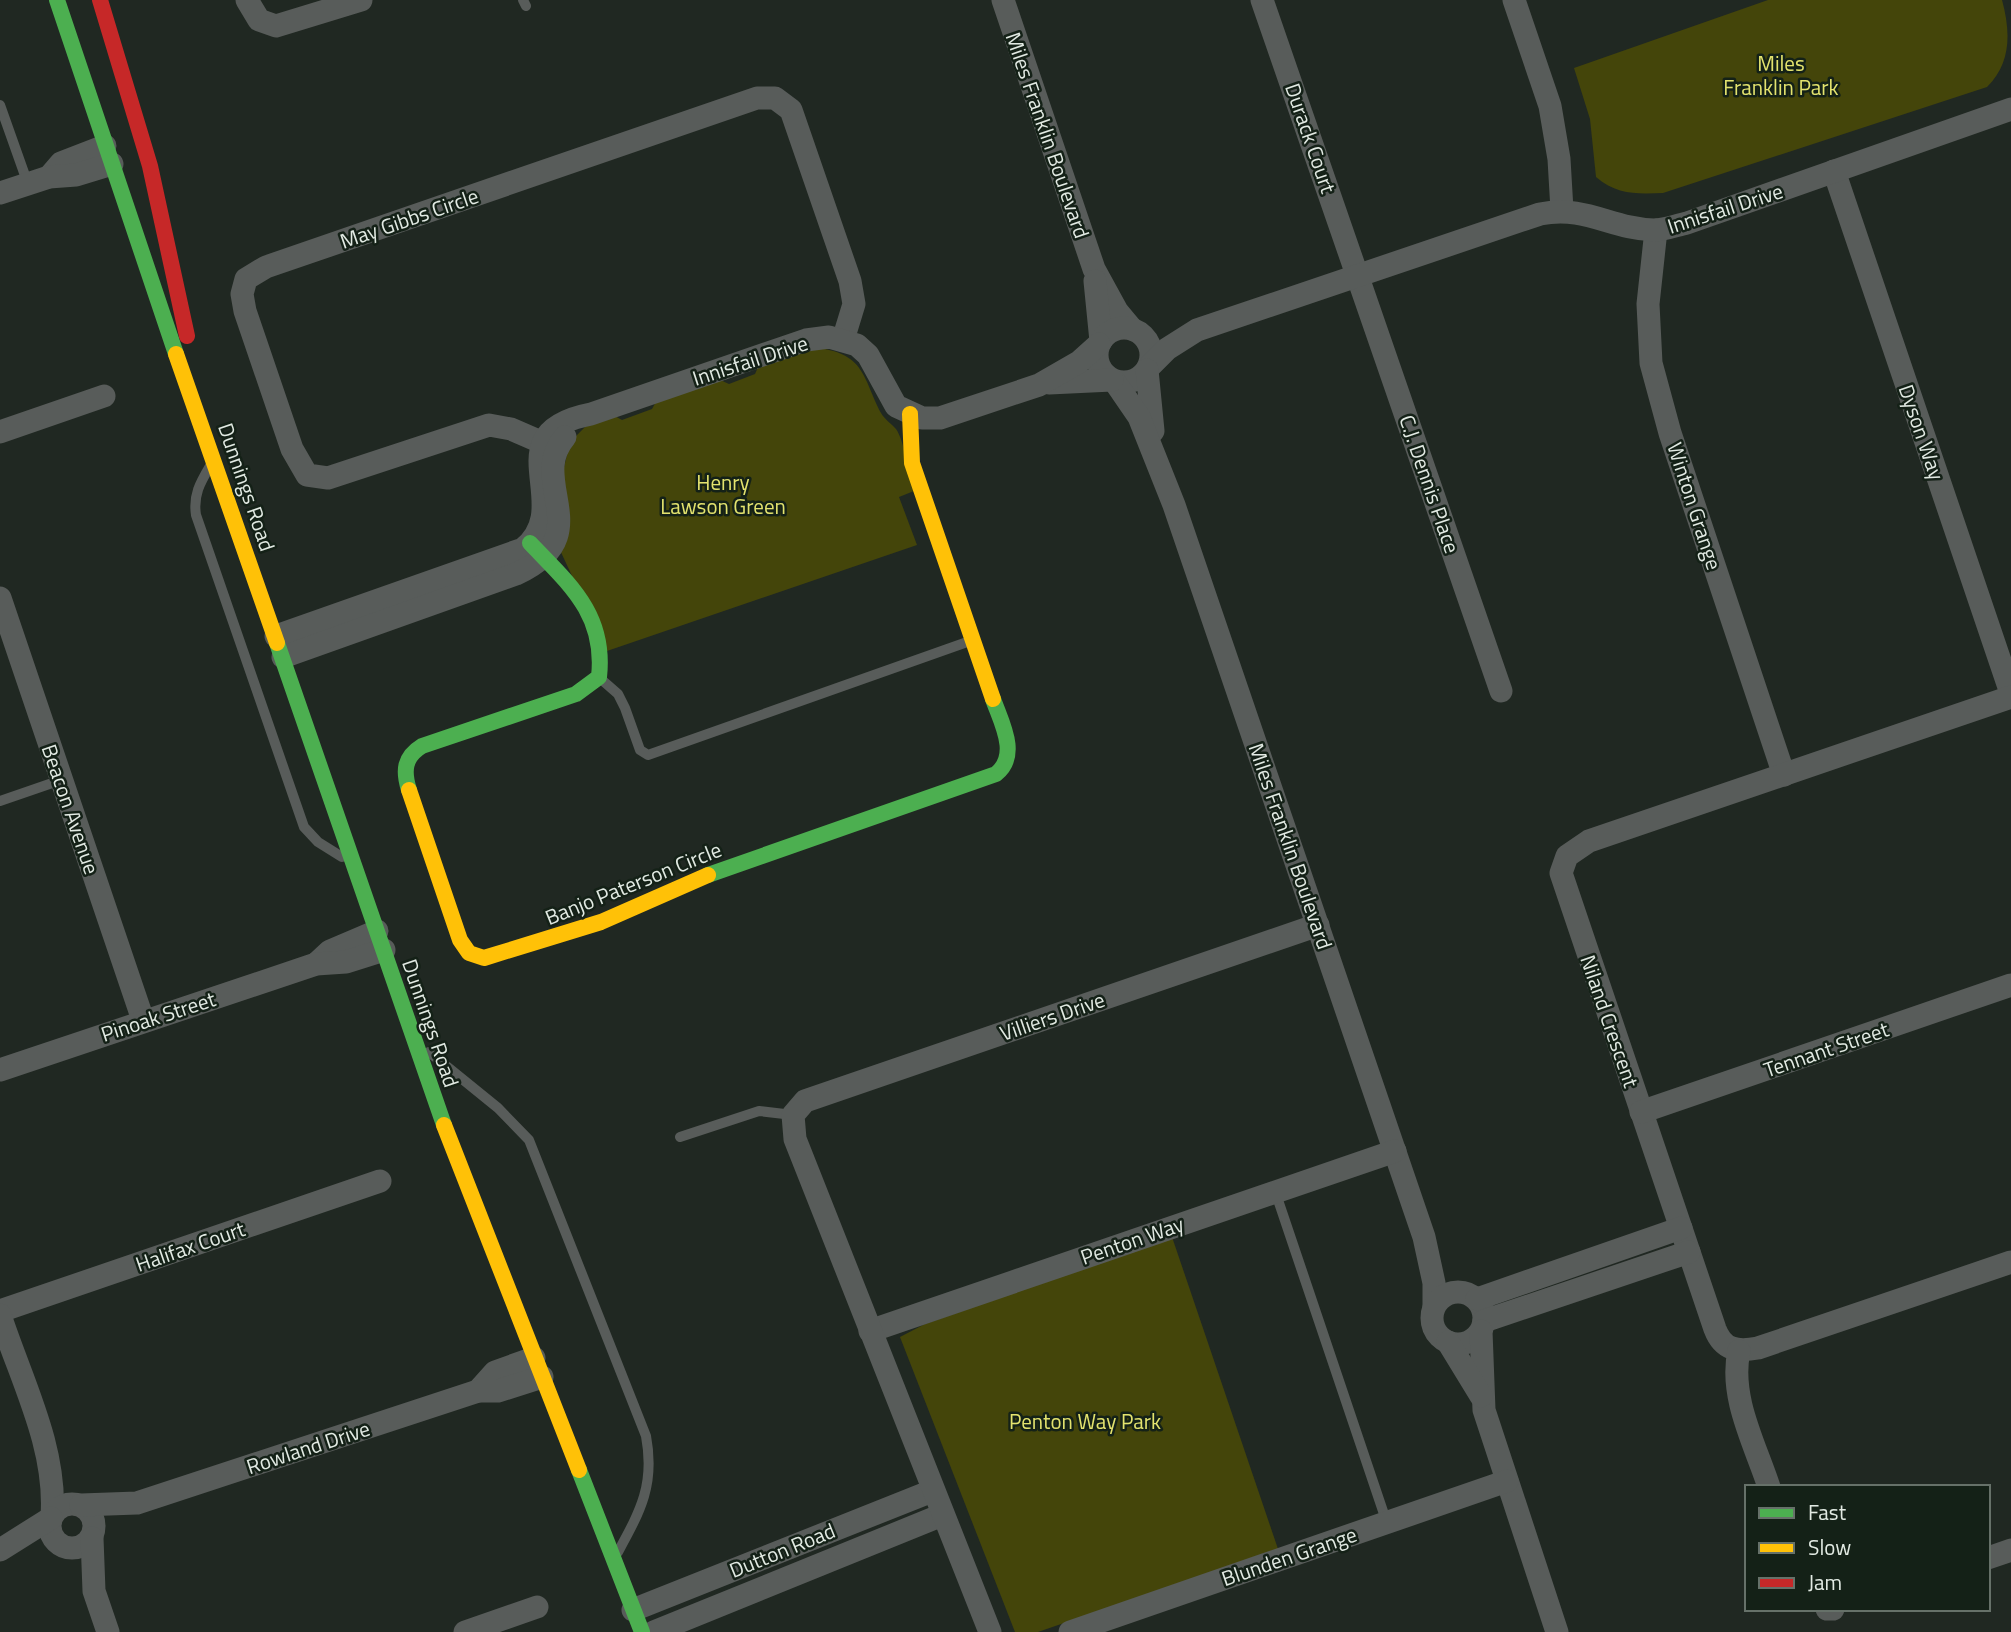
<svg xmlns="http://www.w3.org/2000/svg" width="2011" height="1632" viewBox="0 0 2011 1632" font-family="'Titillium Web',sans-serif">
	<rect width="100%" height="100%" fill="#202822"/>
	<g fill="#44450a">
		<path d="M1768,0H2002C2011,33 2011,63 1987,87L1663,193C1637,194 1617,195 1596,177L1590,119L1574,68Z"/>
		<path d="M818,348C865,354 863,378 881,413C885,420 891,423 896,429C904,440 910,477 914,491L899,497L917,545L607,651L559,548L560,484L570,442L585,427L613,415L622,420L652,409L657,400L718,379L729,384L755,374L759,365Z"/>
		<polygon points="1172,1237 1278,1549 1038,1632 1015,1632 900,1337 925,1324"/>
	</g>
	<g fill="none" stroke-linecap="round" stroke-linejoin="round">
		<g stroke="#585c5a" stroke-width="10">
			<polyline points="523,0 526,6"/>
			<polyline points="0,105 28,184"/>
			<path d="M210,466C200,483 193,495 196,515L304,827L318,842L342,857"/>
			<polyline points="602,680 618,694 625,708 640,750 648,755 970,641"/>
			<polyline points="0,801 61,780"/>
			<path d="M429,1052L498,1108L529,1140L646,1436C655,1484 641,1510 618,1552"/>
			<polyline points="680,1137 759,1111 793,1115"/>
			<polyline points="1275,1191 1387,1523"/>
		</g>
		<g stroke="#585c5a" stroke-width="23">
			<polyline points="247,0 259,20 276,26 361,0"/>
			<polyline points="1003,0 1094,269 1117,311 1132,329"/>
			<polyline points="1262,0 1501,691"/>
			<polyline points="1514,0 1550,106 1559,159 1562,210"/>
			<polyline points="1834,171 2011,693"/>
			<polyline points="49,177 61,163 105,146"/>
			<polyline points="0,193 49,177 76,175 112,164"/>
			<polyline points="1656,230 1648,304 1651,363 1670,433 1784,775"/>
			<polyline points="1095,281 1101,341"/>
			<circle cx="1124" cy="355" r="27"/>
			<path d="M1149,367L1167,349L1197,330L1540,214C1586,205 1611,229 1654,230C1665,230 1677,225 1687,223L2011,109"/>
			<polyline points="1147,370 1153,431"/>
			<polyline points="1115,382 1139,417 1174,505 1424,1237 1434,1283 1434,1307"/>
			<polyline points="1049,383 1112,380"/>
			<polyline points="0,432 104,396"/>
			<polyline points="557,449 511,429 489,425 328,478 307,475 292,449 245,311 242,294 246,279 266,267 757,98 775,98 791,110 850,281 854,304 843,340"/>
			<polyline points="0,598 143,1020"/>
			<path d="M276,636L523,549C578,505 492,433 591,414L806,340L829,337L857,345L868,355L896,406L922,418H940L1039,385L1079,362L1099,344"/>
			<path d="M283,657L516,574C601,535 526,482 565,437"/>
			<path d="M2011,697L1589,841L1567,856L1561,873L1715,1329C1723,1350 1737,1352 1758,1348L2011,1262"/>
			<polyline points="316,964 330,951 377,931"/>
			<polyline points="0,1070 316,964 346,962 384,950"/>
			<polyline points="1641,1112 2011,985"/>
			<circle cx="1458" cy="1318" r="26"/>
			<polyline points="1477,1299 1681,1228"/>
			<polyline points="0,1311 380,1181"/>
			<path d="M0,1315C21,1380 57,1447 52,1516"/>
			<polyline points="1484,1321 1689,1252"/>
			<polyline points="870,1331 1395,1151"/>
			<polyline points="1481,1331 1484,1410 1557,1632"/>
			<polyline points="1448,1342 1481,1396"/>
			<path d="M1739,1351C1729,1397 1755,1444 1769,1487"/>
			<polyline points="478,1391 495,1372 534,1358"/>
			<circle cx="72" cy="1526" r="22"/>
			<polyline points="81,1505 137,1503 478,1391 498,1391 542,1377"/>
			<polyline points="92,1538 94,1591 108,1632"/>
			<polyline points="0,1550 51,1518"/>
			<polyline points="1988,1558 2011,1550"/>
			<polyline points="1827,1609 1833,1609"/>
			<polyline points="633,1610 932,1491"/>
			<polyline points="465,1632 537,1607"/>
			<polyline points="654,1632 942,1515"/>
			<polyline points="990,1632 795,1139 793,1115 805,1101 1318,925"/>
			<polyline points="1070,1632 1507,1481"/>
		</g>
		<g stroke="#4caf50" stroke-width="16">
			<polyline points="57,0 176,354"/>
			<polyline points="277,643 444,1125"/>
			<path d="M409,790C403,771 404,757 422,746L576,694L599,677C606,614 569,584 530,543"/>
			<path d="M708,875L996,774C1020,755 1001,722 993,699"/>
			<polyline points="579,1470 642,1632"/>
		</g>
		<g stroke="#ffc107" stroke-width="16">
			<polyline points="176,354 277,643"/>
			<polyline points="910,414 912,463 993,699"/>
			<polyline points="409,790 460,940 469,953 484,958 601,922 708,875"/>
			<polyline points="444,1125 579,1470"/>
		</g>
		<polyline stroke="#c62828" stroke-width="16" points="100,0 150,166 187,336"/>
	</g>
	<g text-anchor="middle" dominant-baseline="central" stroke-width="5" stroke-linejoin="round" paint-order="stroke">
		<g font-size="21" fill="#e3e36e" stroke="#142117">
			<text x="1781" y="63">Miles<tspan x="1781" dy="24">Franklin Park</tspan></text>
			<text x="723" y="482">Henry<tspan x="723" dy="24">Lawson Green</tspan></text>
			<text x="1085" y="1421">Penton Way Park</text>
		</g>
		<g font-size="21" fill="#e2eae3" stroke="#142117">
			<text transform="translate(1048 135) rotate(71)">Miles Franklin Boulevard</text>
			<text transform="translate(1311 138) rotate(71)">Durack Court</text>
			<text transform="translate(1725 208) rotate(-18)">Innisfail Drive</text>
			<text transform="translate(409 218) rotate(-19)">May Gibbs Circle</text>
			<text transform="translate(750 360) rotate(-18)">Innisfail Drive</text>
			<text transform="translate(1922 432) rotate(71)">Dyson Way</text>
			<text transform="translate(1430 484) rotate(71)">C.J. Dennis Place</text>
			<text transform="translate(247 487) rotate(71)">Dunnings Road</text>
			<text transform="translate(1695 506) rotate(72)">Winton Grange</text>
			<text transform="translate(71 809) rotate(71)">Beacon Avenue</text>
			<text transform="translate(1291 846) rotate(71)">Miles Franklin Boulevard</text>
			<text transform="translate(633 883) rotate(-22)">Banjo Paterson Circle</text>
			<text transform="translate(158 1016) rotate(-18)">Pinoak Street</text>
			<text transform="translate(1052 1016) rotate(-19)">Villiers Drive</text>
			<text transform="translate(1610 1021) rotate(71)">Niland Crescent</text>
			<text transform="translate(431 1023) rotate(71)">Dunnings Road</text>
			<text transform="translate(1826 1049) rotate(-19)">Tennant Street</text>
			<text transform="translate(1132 1240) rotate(-19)">Penton Way</text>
			<text transform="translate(190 1246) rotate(-19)">Halifax Court</text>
			<text transform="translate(308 1447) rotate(-18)">Rowland Drive</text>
			<text transform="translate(782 1550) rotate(-22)">Dutton Road</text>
			<text transform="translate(1289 1556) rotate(-19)">Blunden Grange</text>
		</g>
	</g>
	<rect x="1745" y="1485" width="245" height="126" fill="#142117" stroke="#667169" stroke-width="2"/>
	<rect x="1759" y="1508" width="35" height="10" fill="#4caf50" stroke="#667169" stroke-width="2"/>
	<text x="1808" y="1520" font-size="21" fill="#e2eae3">Fast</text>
	<rect x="1759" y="1543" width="35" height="10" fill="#ffc107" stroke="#667169" stroke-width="2"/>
	<text x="1808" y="1555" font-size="21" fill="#e2eae3">Slow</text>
	<rect x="1759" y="1578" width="35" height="10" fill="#c62828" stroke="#667169" stroke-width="2"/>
	<text x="1808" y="1590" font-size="21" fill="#e2eae3">Jam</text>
</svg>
